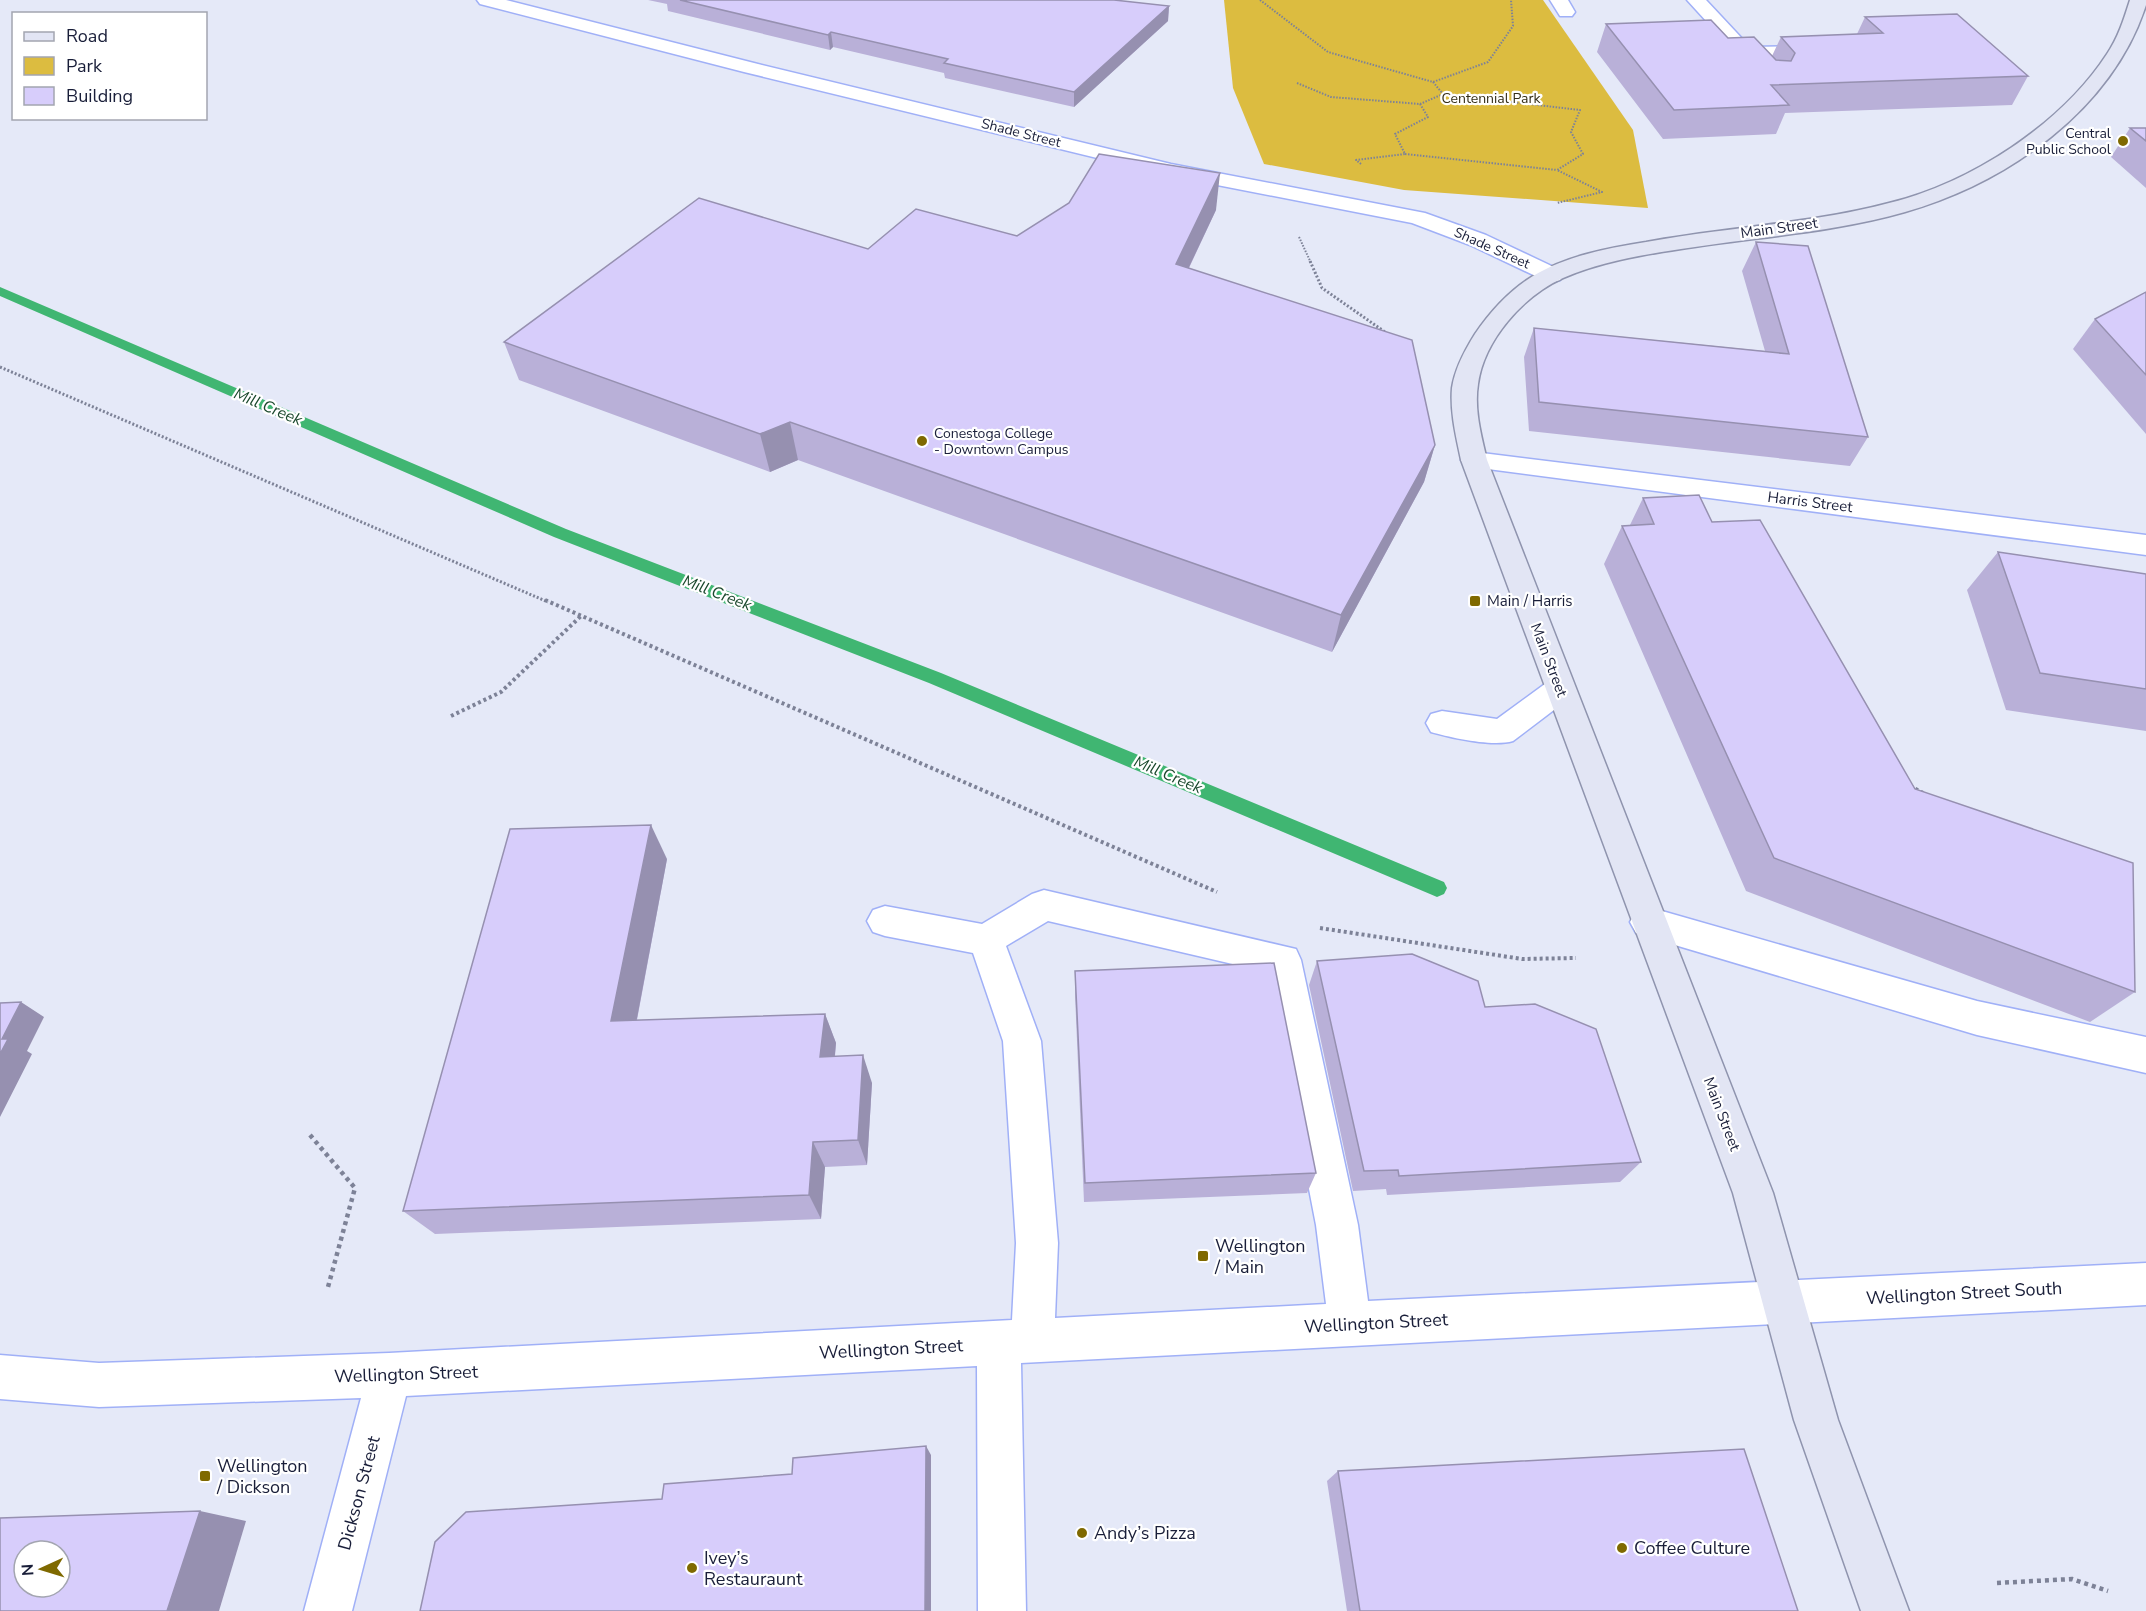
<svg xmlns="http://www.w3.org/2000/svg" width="2146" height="1611" viewBox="0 0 2146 1611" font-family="'Nunito Sans',sans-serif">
	<rect width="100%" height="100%" fill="#e5e9f8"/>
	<polygon fill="#dcbc40" points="1224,0 1543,0 1633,130 1648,208 1404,190 1264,164 1233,88"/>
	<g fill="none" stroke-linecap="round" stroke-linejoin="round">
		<polygon fill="#40b672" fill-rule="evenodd" points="0,287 566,529 941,673 1444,882 1447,888 1444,894 1437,897 1430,894 929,683 554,537 0,296"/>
		<defs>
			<g id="minor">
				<polygon points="477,0 506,0 754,63 1171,164 1425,213 1486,235 1560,270 1563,275 1560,280 1552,282 1544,280 1470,245 1412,223 1171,176 744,72 480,4"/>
				<polygon points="1550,0 1568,0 1575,12 1572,16 1560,16"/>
				<polygon points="1687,0 1706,0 1750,47 1818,46 1824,47 1827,51 1824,55 1818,56 1739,57"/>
				<polygon points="1474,452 2146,535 2146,555 1465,466 1461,460 1465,454"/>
				<path d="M1560,677L1571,681L1575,689L1571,697L1513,741C1493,747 1452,738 1431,732L1426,723L1431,714L1442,711L1497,719L1549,681Z"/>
				<path d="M1044,890L1296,949L1301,960L1358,1225L1368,1301L2146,1263V1305L1021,1363L1026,1611H978L977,1366L406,1396L352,1611H304L361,1398L99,1407L0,1399V1355L99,1363L389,1353L1012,1320L1016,1243L1003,1041L973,953L885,936L873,932L867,921L873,910L885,906L982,924L1032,894ZM1048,921L1267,972L1316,1225L1326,1304L1055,1318L1058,1243L1041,1041L1006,946Z"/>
				<polygon points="1648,907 1977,1001 2146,1037 2146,1073 1977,1035 1648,937 1636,933 1630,922 1636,911"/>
			</g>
			<path id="major" d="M2130,0H2146V5C2112,110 2007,183 1905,212C1832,233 1755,237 1681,249C1641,255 1600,262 1563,278C1523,296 1484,340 1478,384C1474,409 1481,435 1487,460L1773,1193L1838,1420L1909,1611H1861L1794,1420L1733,1193L1461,460C1456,436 1450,412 1452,388C1455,368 1465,350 1475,334C1490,312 1510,290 1533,276C1566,256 1608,248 1646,242C1726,227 1810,224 1889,203C1970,183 2061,125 2107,54C2118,38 2124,19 2130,0Z"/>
		</defs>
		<use href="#minor" stroke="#a0b0f7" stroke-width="3"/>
		<use href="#major" stroke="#8f94ae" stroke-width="3"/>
		<g stroke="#7d8297" stroke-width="2" stroke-dasharray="1.5 1.5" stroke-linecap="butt">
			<polyline points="1260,0 1328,52 1433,82 1488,62 1513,26 1511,0"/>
			<polyline points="1433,82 1443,94 1580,110 1571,132 1583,154 1557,170 1602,192 1557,203"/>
			<polyline points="1297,83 1331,97 1420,104 1443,94"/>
			<polyline points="1405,154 1557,170"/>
			<polyline points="1361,164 1356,160 1405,154 1395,134 1428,117 1420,104"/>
			<polyline points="1299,237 1311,263"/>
		</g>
		<g stroke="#7d8297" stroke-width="3" stroke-dasharray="2 2" stroke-linecap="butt">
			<polyline points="1310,261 1322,288 1385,332"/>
			<polyline points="0,367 548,602"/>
		</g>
		<g stroke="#7d8297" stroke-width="4" stroke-dasharray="3 3" stroke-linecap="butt">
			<polyline points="545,600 1217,892"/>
			<polyline points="451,716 501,692 581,616"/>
			<polyline points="1910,786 1925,794"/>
			<polyline points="1320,928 1522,959 1576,958"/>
		</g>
		<g stroke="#7d8297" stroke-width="4.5" stroke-dasharray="4 4" stroke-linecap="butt">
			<polyline points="310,1135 355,1188 328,1287"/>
			<polyline points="1997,1583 2072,1579 2108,1591"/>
		</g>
		<use href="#minor" fill="#fff" fill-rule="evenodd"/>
		<use href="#major" fill="#e2e5f4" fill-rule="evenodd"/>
	</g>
	<g fill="#b9b0d8">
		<polygon points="648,0 1114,0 1169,6 1168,21 1074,107 945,78 944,73 833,47 830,50 668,11 667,4"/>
		<polygon points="1865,17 2028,76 2012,105 1785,113 1776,134 1663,139 1597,52 1606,24 1772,56 1781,37 1857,34"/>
		<polygon points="2130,128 2146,128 2146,188 2111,157"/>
		<polygon points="1216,210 1189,268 1435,445 1424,482 1332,652 798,460 770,472 519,380 504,342 868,249 1017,236"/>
		<polygon points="1756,242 1868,437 1850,466 1529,431 1524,357 1534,328 1765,351 1742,271"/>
		<polygon points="2146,292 2146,434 2073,349 2095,319"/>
		<polygon points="1643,498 1712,522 1915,789 2135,992 2090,1022 1746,891 1604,564 1622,526 1630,525"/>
		<polygon points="1998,552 2146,574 2146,731 2006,710 1967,590"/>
		<polygon points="667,859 637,1020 825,1014 836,1043 835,1056 872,1083 867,1165 825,1167 821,1219 435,1234 403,1211"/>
		<polygon points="1317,961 1485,1007 1641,1162 1620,1182 1387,1195 1386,1189 1353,1191 1309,985"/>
		<polygon points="1075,971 1316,1173 1307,1193 1084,1202 1075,995"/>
		<polygon points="1338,1471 1798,1611 1347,1611 1327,1481"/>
	</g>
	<g fill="#9690b0">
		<polygon points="1169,6 1168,21 1074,107 1074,92"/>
		<polygon points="831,32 833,47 830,50 828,35"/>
		<polygon points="1220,173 1216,210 1173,301 1176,264"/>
		<polygon points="790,422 798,460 770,472 760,434"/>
		<polygon points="1435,445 1424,482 1332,652 1341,615"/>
		<polygon points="651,825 667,859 631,1050 611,1021"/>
		<polygon points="21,1002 44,1017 27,1051 32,1054 0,1117 0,1054 2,1039"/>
		<polygon points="825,1014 836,1043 832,1085 820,1057"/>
		<polygon points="863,1055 872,1083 867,1165 858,1140"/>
		<polygon points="813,1142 825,1167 821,1219 809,1195"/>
		<polygon points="926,1446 931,1455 931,1611 925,1611"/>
		<polygon points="200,1511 246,1521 219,1611 167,1611"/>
	</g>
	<g fill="#d7cdfb" stroke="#9690b0" stroke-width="1.5" fill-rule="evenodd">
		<polygon points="680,0 1114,0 1169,6 1074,92 944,63 948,59 831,32 828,35"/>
		<polygon points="1957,14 2028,76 1771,85 1789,105 1674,110 1606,24 1711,20 1728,38 1754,37 1776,60 1791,61 1795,53 1781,37 1883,33 1865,17"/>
		<polygon points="2130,128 2146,128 2146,141"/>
		<polygon points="1099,154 1220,173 1176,264 1412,340 1435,445 1341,615 790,422 760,434 504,342 699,198 868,249 916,209 1017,236 1069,203"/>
		<polygon points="1756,242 1808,246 1868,437 1539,402 1534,328 1789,354"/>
		<polygon points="2146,292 2146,375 2095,319"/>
		<polygon points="1699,495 1712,522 1760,520 1915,789 2133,863 2135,992 1774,858 1622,526 1654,524 1643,498"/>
		<polygon points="1998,552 2146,574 2146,689 2040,673"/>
		<polygon points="651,825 611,1021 825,1014 820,1057 863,1055 858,1140 813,1142 809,1195 403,1211 510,829"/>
		<polygon points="1412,954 1478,981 1485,1007 1535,1004 1596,1029 1641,1162 1399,1176 1398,1170 1364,1171 1317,961"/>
		<polygon points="1274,963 1316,1173 1085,1183 1075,971"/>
		<polygon points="21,1002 2,1039 8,1039 0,1054 0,1003"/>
		<polygon points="926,1446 925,1611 420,1611 435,1542 466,1512 662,1499 664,1484 792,1474 793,1458"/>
		<polygon points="1744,1449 1798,1611 1360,1611 1338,1471"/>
		<path d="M200,1511L167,1611H0V1518ZM24,1551H60V1587H24Z"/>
	</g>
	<g fill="#7f6900" stroke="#fff" stroke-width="2">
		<circle cx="2123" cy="141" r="6"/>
		<circle cx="922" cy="441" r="6"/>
		<rect x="1469" y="595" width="12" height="12" rx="3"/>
		<rect x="1197" y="1250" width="12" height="12" rx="3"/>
		<rect x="199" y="1470" width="12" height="12" rx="3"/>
		<circle cx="1082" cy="1533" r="6"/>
		<circle cx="1622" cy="1548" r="6"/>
		<circle cx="692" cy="1568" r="6"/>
	</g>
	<g text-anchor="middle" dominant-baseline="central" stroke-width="4.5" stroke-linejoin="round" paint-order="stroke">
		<g font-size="14" fill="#352f1a" stroke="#fff">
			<text x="1491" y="98">Centennial Park</text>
		</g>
		<g font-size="14" fill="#191e39" stroke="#fff">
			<text transform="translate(1021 133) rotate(14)">Shade Street</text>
			<text transform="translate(1492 248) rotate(24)">Shade Street</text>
		</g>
		<g font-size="14" fill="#191e39" stroke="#fff" text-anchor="end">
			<text x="2111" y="133">Central<tspan x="2111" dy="16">Public School</tspan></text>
			<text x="934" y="433" text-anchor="start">Conestoga College<tspan x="934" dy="16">- Downtown Campus</tspan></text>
		</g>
		<g font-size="15" fill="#191e39" stroke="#fff">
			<text transform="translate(1779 228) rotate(-8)">Main Street</text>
			<text transform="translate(1810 502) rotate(7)">Harris Street</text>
			<text transform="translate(1549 660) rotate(69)">Main Street</text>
			<text transform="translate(1722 1114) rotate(69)">Main Street</text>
		</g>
		<g font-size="15" fill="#191e39" stroke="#fff" text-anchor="start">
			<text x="1487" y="601">Main / Harris</text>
		</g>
		<g font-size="16" font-style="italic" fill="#1a482c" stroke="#fff">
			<text transform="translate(268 407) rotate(23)">Mill Creek</text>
			<text transform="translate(717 593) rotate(21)">Mill Creek</text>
			<text transform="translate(1168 775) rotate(23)">Mill Creek</text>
		</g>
		<g font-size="18" fill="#191e39" stroke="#fff" text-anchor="start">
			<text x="1215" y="1246">Wellington<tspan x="1215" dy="21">/ Main</tspan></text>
			<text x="217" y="1466">Wellington<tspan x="217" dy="21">/ Dickson</tspan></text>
			<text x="1094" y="1533">Andy’s Pizza</text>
			<text x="1634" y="1548">Coffee Culture</text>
			<text x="704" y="1558">Ivey’s<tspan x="704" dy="21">Restauraunt</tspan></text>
		</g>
		<g font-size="18" fill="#191e39" stroke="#fff">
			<text transform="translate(1964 1293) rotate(-3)">Wellington Street South</text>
			<text transform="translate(1376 1323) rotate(-3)">Wellington Street</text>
			<text transform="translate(891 1349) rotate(-3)">Wellington Street</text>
			<text transform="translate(406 1374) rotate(-2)">Wellington Street</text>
			<text transform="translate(359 1493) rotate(-75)">Dickson Street</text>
		</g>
	</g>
	<rect x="12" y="12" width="195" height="108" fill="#ffffff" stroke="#a3a5b0" stroke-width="1.5"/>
	<rect x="24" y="32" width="30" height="9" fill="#e2e5f4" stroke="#a3a5b0" stroke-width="1.5"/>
	<text x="66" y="42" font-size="18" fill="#191e39">Road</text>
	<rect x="24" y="57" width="30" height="18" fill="#dcbc40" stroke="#a3a5b0" stroke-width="1.5"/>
	<text x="66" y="72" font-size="18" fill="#191e39">Park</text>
	<rect x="24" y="87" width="30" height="18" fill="#d7cdfb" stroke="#a3a5b0" stroke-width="1.5"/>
	<text x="66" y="102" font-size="18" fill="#191e39">Building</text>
	<g transform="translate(42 1569) rotate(266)"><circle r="28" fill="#ffffff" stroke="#a3a5b0" stroke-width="1.5"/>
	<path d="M0-4.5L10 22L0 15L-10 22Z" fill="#7f6900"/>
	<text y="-9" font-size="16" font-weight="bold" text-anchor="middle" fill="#191e39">N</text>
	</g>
</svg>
